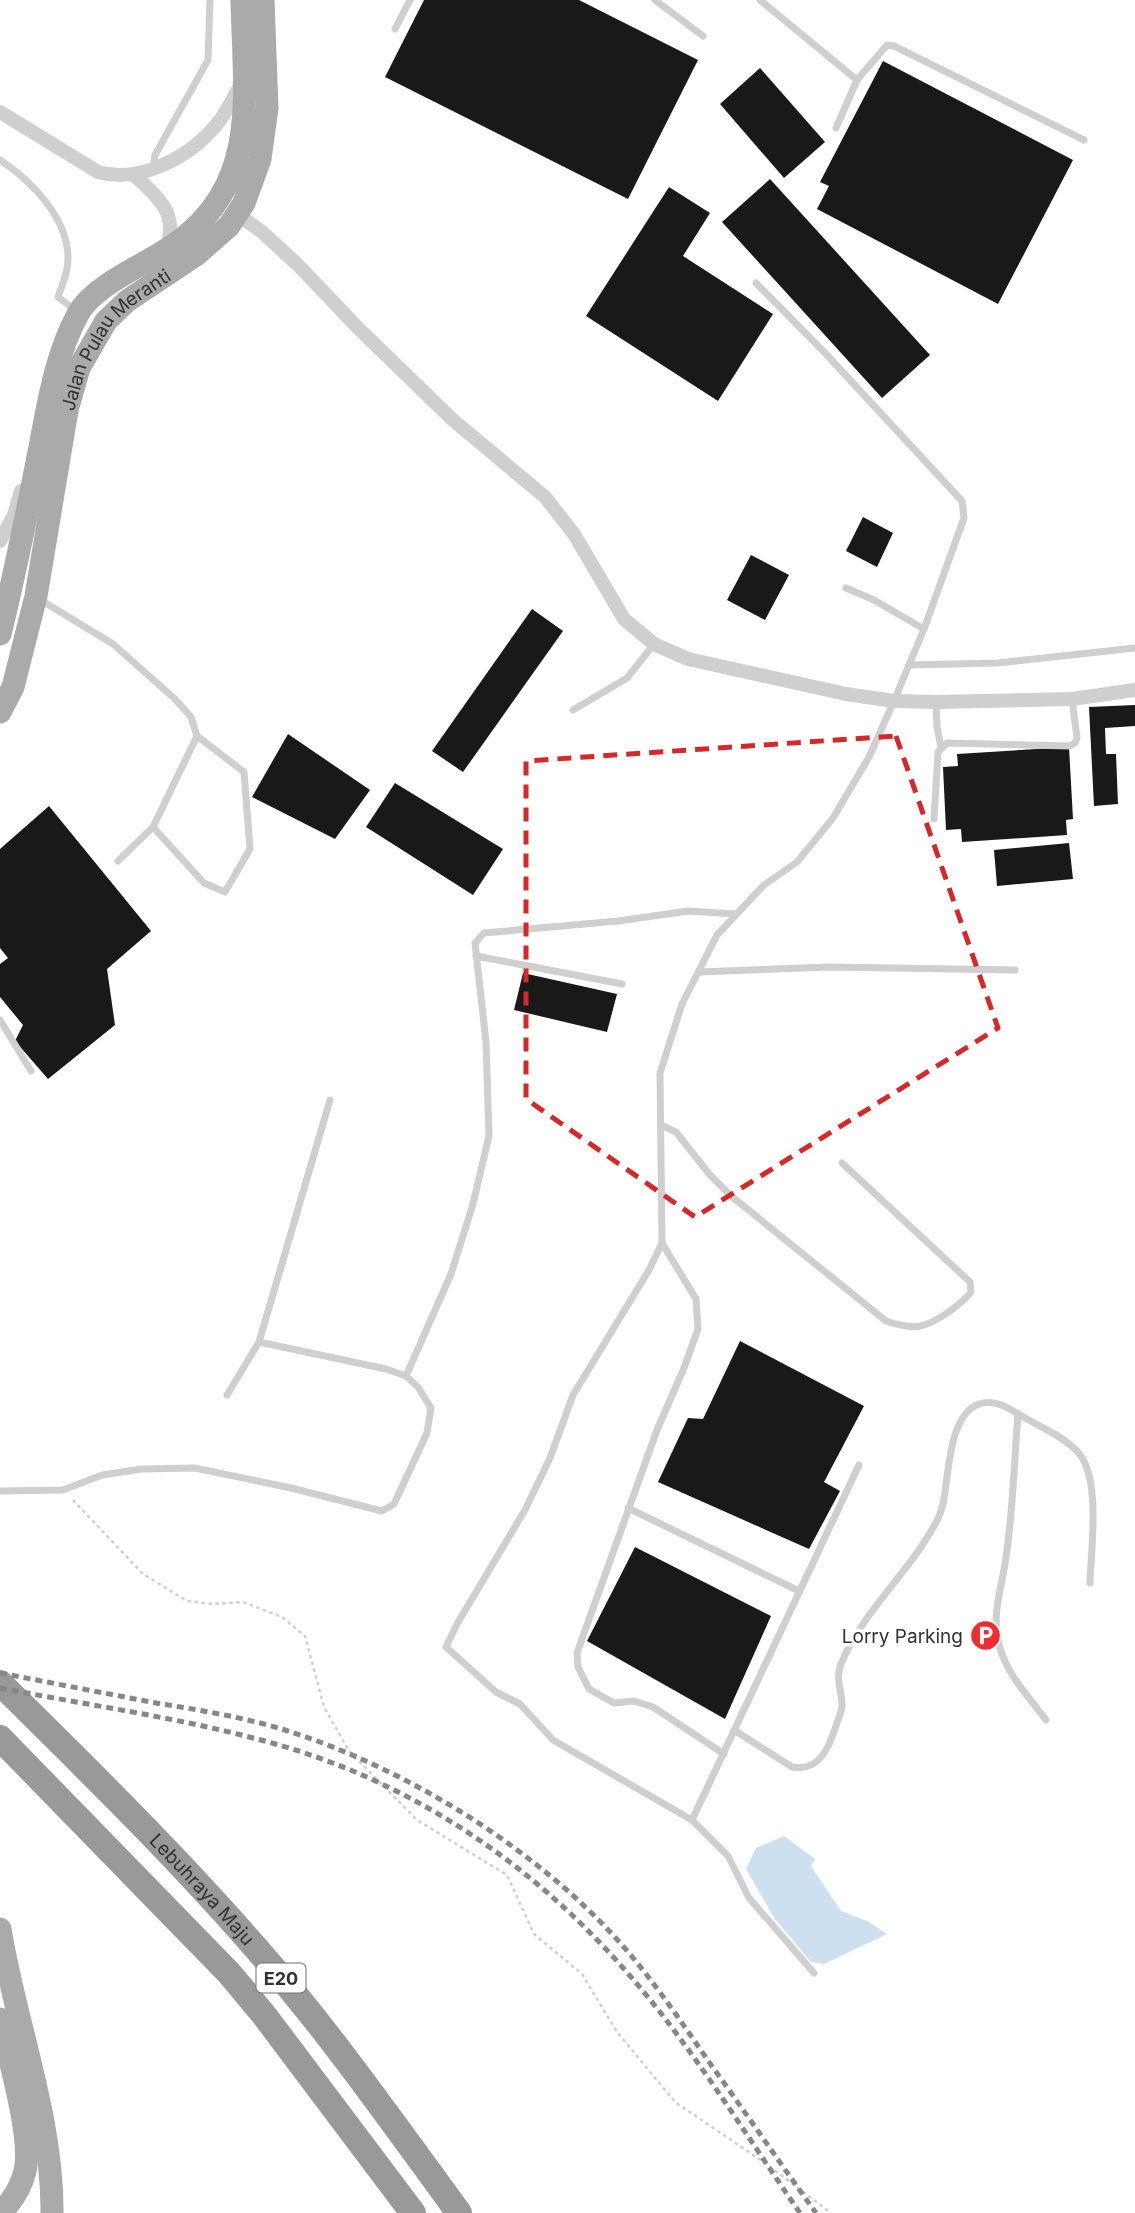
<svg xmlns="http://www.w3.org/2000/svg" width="1135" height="2213" viewBox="0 0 1135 2213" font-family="Inter,sans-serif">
	<rect width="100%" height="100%" fill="#fff"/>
	<polygon fill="#cce0f0" points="784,1836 815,1859 811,1866 841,1911 867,1921 887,1934 824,1964 811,1962 775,1919 746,1869 756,1848"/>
	<g fill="#191919">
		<polygon points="424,0 579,0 698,60 628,199 385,77"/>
		<polygon points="883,61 1073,160 998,304 817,209 829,186 820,182"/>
		<polygon points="760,68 825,142 784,178 720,104"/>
		<polygon points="770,179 930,355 882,398 722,222"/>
		<polygon points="669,187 710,213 683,256 773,314 718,401 586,316"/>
		<polygon points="863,517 893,533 877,567 846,551"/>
		<polygon points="751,555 789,575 765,620 727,600"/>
		<polygon points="532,609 563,631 463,772 432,751"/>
		<polygon points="1135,705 1135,726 1105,728 1106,754 1116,754 1118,804 1094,806 1089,707"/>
		<polygon points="288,734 370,790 335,839 252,797"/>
		<polygon points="1069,747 1073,819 1066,820 1067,835 962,842 961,829 946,830 943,767 958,766 957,754"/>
		<polygon points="395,783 503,849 473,895 366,827"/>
		<polygon points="49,806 151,931 107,969 115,1025 48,1079 15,1041 23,1025 0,997 0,964 8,958 0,948 0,849"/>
		<polygon points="1069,843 1073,879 997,886 994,850"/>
		<polygon points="523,973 617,994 607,1032 514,1010"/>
		<polygon points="740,1341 864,1406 824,1482 840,1491 809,1549 658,1482 688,1418 703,1419"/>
		<polygon points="635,1547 771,1616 725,1719 587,1641"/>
	</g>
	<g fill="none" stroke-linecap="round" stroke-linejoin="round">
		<polyline stroke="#cfcfcf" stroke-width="2.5" stroke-dasharray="3.5 3.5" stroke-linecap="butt" points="73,1500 143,1574 187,1601 213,1604 243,1602 282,1617 305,1636 324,1707 349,1751 417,1820 507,1875 534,1934 582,1974 617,2032 675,2102 765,2163 831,2213"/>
		<g stroke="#cfcfcf" stroke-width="7">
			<polyline points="655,0 703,36"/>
			<polyline points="760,0 857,80 887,45 894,46 1084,140"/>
			<polyline points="395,29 410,0"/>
			<polyline points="836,128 857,80"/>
			<path d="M0,160C32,181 69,219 68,260C68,273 62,285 58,297L75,310"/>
			<polyline points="153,168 155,155 208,60 210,0"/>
			<polyline points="846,588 874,600 924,629"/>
			<polyline points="39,599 113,644 175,699 191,717 197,736 153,827 118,861"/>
			<polyline points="909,665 998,663 1135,648"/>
			<polyline points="936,702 937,727 941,747"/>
			<polyline points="573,710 627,678 654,644"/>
			<polyline points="934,819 938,752 947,743 1070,746 1075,743 1077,738 1072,699"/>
			<polyline points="153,827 204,883 225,892 250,849 244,772 197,736"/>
			<polyline points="476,956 622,984"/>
			<polyline points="699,972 830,967 1015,970"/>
			<polyline points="0,1020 31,1071"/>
			<path d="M661,1125L676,1132L710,1175L731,1196L886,1321C915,1331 926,1328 950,1311C958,1305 965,1300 971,1292L970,1282L842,1163"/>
			<polyline points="662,1243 696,1299 698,1329 684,1368 657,1430 577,1653 578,1667 589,1689 614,1703 634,1701 653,1707 724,1754"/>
			<polyline points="259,1342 386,1369 406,1376"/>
			<polyline points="227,1395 259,1342 330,1100"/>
			<path d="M1018,1414C1014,1463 1013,1515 1005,1564C1000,1595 991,1616 1000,1648C1008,1676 1029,1697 1046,1720"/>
			<polyline points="0,1491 63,1490 102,1475 142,1469 195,1468 291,1488 382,1511 394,1504 427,1433 431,1408 418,1387 406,1376 451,1274 473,1204 489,1136 486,1042 475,943 484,933 618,921 688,911 736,914"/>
			<polyline points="628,1508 799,1591"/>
			<path d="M734,1730L792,1767C819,1772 829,1748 836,1726C838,1719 842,1712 842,1705C842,1691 835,1678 841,1664C858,1622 893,1587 919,1550C928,1536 939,1521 943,1504C949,1476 948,1415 979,1404C997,1398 1012,1411 1027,1419C1043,1428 1063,1437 1076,1450C1102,1475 1091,1548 1090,1583"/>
			<polyline points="692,1820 553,1740 520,1704 496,1692 446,1647 457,1624 525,1510 550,1458 573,1395 649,1270 662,1243 660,1073 682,1004 717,935 764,885 797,862 833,818 869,757 894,701 924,629 964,518 962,501 826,354 756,283"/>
			<polyline points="814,1973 749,1898 728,1856 692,1820 859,1465"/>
		</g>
		<g stroke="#cfcfcf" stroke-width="14">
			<path d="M0,112L98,172C140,184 190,157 217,124C227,112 234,96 242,82"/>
			<path d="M133,174C157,197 180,213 166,249"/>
			<polyline points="238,215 261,231 297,264 359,329 453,420 545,497 574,534 624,619 654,644 688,659 846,694 894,701 936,702 1072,699 1135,690"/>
			<polyline points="0,541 14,515 21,491"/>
		</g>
		<g stroke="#aaa" stroke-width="23">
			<path d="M0,634C15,574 27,513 39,452C48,406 55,356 78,314C91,289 134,269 158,255C263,194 244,103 242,0"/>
			<path id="s1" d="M0,712L13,687L36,596L67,410L79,368L106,321L127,301L196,255L229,226L244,203L260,159L267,108L263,0"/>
			<path d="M0,1929C15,2022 53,2118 52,2213"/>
			<path d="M0,2019C8,2055 33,2138 25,2171C21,2188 13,2200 1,2213"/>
		</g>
		<g stroke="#999" stroke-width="26">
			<path id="s2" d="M0,1683C87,1769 175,1855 255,1947C329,2031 393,2123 459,2213"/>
			<polyline points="0,1738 229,1973 264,2015 413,2213"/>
		</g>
		<g stroke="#878787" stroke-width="5" stroke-dasharray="7 5" stroke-linecap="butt">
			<path d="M0,1673C52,1683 104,1693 156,1703C199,1710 243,1717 285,1730C412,1770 549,1856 634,1959C661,1992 685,2027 709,2062C745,2112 780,2163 816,2213"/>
			<path d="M0,1688C93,1706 188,1719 279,1745C414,1784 532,1864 624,1969C690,2043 743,2131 800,2213"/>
		</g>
	</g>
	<path fill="none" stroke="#d62828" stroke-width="5" stroke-dasharray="14 9" stroke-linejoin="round" d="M896,736L998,1028L695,1217L526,1099V761Z"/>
	<defs>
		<symbol id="parking-disc" viewBox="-11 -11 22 22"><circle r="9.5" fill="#f22b31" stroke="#fff"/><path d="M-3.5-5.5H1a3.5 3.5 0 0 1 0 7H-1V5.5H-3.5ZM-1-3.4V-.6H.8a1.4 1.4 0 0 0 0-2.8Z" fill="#fff"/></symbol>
	</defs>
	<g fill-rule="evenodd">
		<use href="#parking-disc" x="968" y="1618" width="35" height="35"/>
	</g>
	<g text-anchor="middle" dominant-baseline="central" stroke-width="7" stroke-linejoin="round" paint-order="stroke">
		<rect fill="#fff" stroke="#707070" stroke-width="2" x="256.5" y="1963.5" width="49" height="29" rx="5"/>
		<g font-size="18" font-weight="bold" fill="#323232">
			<text x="281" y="1978">E20</text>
		</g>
		<g font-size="19" fill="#323232" stroke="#fff">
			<text stroke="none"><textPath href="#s1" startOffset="399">Jalan Pulau Meranti</textPath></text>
			<text stroke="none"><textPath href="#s2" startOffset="289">Lebuhraya Maju</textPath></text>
		</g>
		<g font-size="19" fill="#323232" stroke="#fff" text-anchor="end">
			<text x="963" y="1636">Lorry Parking</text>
		</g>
	</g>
</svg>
